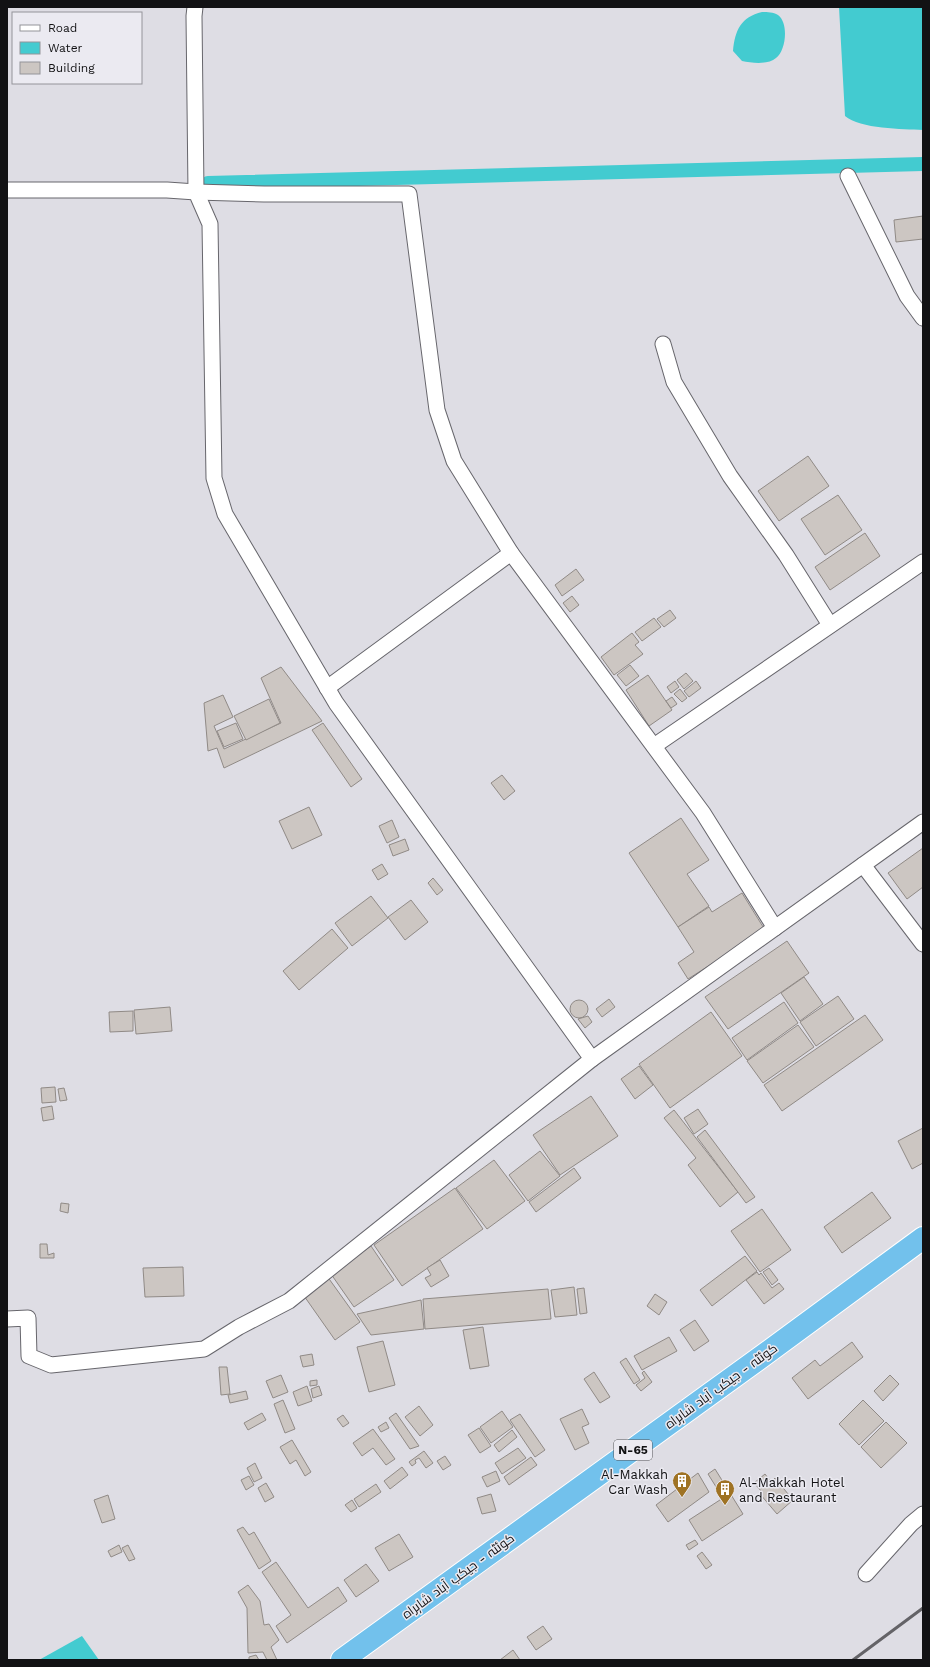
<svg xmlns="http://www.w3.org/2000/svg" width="930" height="1667" viewBox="0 0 930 1667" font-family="'Work Sans',Cairo,sans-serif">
	<rect width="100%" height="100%" fill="#dedde4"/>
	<g fill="#43cbd0">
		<path d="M839,7H923V130C903,129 860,129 845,116Z"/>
		<path d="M762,12C768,12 773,12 778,15C789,23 786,51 776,58C768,65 752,63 742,61L733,51C735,30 741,17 762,12Z"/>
		<polygon points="82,1636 99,1660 39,1660"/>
	</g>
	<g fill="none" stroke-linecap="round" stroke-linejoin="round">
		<polyline stroke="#43cbd0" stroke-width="14" points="208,183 923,164"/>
	</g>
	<g fill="#ccc6c2" stroke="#908a86">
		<polygon points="923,216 923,239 896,242 894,220"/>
		<polygon points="808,456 829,486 779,521 758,491"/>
		<polygon points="838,495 862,530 825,555 801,519"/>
		<polygon points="865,533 880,556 830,590 815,567"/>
		<polygon points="576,569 584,580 562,596 555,585"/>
		<polygon points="572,596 579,605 570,612 563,603"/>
		<polygon points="670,610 676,618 664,627 657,619"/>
		<polygon points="654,618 661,627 642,641 635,632"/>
		<polygon points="632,633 639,642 635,645 643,654 614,675 601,657"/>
		<polygon points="630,665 639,676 626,686 617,675"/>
		<polygon points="281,667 322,721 224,768 217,748 208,751 204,703 223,695 233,717 214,726 224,749 281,723 261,678"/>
		<polygon points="686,673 693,681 684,689 677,680"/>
		<polygon points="648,675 672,710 649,726 626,690"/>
		<polygon points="675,681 679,687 671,693 667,687"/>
		<polygon points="696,681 701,688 689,697 684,691"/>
		<polygon points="680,689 687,698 682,702 674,694"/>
		<polygon points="672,697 677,704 671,708 666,701"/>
		<polygon points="269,699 280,723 246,740 234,716"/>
		<polygon points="236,723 243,739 224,747 217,731"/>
		<polygon points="323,723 362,779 351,787 312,730"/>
		<polygon points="502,775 515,791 504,800 491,783"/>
		<polygon points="309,807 322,835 292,849 279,821"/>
		<polygon points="681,818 709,860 687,874 709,906 678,927 629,853"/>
		<polygon points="392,820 399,837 387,843 379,826"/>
		<polygon points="405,839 409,850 393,856 389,845"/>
		<polygon points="923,848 923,887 907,899 888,873"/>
		<polygon points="382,864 388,874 378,880 372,870"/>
		<polygon points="433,878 443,890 437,895 428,883"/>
		<polygon points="742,893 765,930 688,979 678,963 694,952 678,927 709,907 712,912"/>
		<polygon points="371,896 388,918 352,946 335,923"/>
		<polygon points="411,900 428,922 405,940 388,917"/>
		<polygon points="332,929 348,948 299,990 283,971"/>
		<polygon points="787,941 809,973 728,1029 705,997"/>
		<polygon points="804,977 823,1004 800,1021 781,993"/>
		<polygon points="838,996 854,1019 816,1046 800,1022"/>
		<polygon points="609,999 615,1007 602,1017 596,1009"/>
		<circle cx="579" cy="1009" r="9"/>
		<polygon points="784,1002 798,1023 747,1060 732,1038"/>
		<polygon points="170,1007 172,1031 136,1034 134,1010"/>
		<polygon points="133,1011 133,1031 110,1032 109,1012"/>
		<polygon points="711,1012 742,1056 670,1108 639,1064"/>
		<polygon points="865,1015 883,1040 782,1111 764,1085"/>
		<polygon points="588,1016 592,1022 585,1028 578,1019"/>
		<polygon points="798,1025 814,1047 763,1083 747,1061"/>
		<polygon points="639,1066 653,1085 635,1099 621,1079"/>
		<polygon points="55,1087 56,1102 42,1103 41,1088"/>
		<polygon points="64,1088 67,1100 60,1101 58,1089"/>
		<polygon points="591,1096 618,1136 560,1175 533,1135"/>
		<polygon points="52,1106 54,1119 43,1121 41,1108"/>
		<polygon points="698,1109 708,1124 694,1134 684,1118"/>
		<polygon points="674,1110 738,1192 720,1207 688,1165 696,1158 664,1118"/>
		<polygon points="923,1128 923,1163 912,1169 898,1141"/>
		<polygon points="705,1130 755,1197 746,1203 697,1137"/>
		<polygon points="540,1151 560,1176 528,1201 509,1175"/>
		<polygon points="494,1160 525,1201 487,1229 456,1188"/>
		<polygon points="574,1168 581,1178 536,1212 529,1202"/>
		<polygon points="455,1188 483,1229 402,1286 374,1245"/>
		<polygon points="872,1192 891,1218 842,1253 824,1227"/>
		<polygon points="61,1203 69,1204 68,1213 60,1211"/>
		<polygon points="762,1209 791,1250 760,1272 731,1231"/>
		<polygon points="40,1244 47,1244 48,1255 54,1253 54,1258 40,1258"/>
		<polygon points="371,1246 394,1280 354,1307 331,1274"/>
		<polygon points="745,1256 757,1271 712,1306 700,1290"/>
		<polygon points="440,1260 449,1276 431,1287 425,1278 431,1275 427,1268"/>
		<polygon points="183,1267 184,1296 145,1297 143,1268"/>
		<polygon points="769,1268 778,1280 772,1285 763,1272"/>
		<polygon points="757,1272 759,1275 761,1273 772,1288 779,1283 784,1289 764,1304 746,1280"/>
		<polygon points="327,1276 360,1322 335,1340 302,1293"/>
		<polygon points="574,1287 577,1315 555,1317 551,1290"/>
		<polygon points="584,1288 587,1313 580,1314 577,1289"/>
		<polygon points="548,1289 551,1319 425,1329 423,1299"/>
		<polygon points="655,1294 667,1302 659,1315 647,1306"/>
		<polygon points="421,1300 424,1329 371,1335 357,1314"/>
		<polygon points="695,1320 709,1341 694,1351 680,1330"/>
		<polygon points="483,1327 489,1366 470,1369 463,1330"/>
		<polygon points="669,1337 677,1351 642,1370 634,1356"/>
		<polygon points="383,1341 395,1385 369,1392 357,1347"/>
		<polygon points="852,1342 863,1357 808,1399 792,1378 815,1360 820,1366"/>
		<polygon points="312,1354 314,1365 303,1367 300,1356"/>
		<polygon points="626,1358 640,1380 634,1384 620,1362"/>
		<polygon points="219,1367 227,1367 230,1394 221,1395"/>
		<polygon points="644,1371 652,1382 641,1391 636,1385 645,1378 642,1373"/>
		<polygon points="594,1372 610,1397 600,1403 584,1379"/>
		<polygon points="281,1375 288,1392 273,1398 266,1381"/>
		<polygon points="890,1375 899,1384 883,1401 874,1391"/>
		<polygon points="317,1380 317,1385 310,1386 310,1381"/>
		<polygon points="307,1386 312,1401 298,1406 293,1392"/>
		<polygon points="319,1386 322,1395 313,1398 311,1389"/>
		<polygon points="246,1391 248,1399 230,1403 228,1395"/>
		<polygon points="283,1400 295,1429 285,1433 274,1404"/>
		<polygon points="863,1400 884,1421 859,1445 839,1424"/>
		<polygon points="419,1406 433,1425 420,1436 405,1417"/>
		<polygon points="582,1409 589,1424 582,1427 589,1443 575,1450 560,1419"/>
		<polygon points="502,1411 513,1427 491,1443 480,1427"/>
		<polygon points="262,1413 266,1420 248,1430 244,1423"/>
		<polygon points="396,1413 419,1446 410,1449 389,1418"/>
		<polygon points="520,1414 545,1450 535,1457 510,1420"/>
		<polygon points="343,1415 349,1423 343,1427 337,1419"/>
		<polygon points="386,1422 389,1428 381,1432 378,1427"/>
		<polygon points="886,1422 907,1443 881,1468 861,1447"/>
		<polygon points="479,1428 491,1446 480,1453 468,1435"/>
		<polygon points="373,1429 395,1459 386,1465 373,1448 362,1456 353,1443"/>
		<polygon points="512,1430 517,1437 499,1452 494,1445"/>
		<polygon points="292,1440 311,1472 305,1476 296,1460 290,1464 280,1447"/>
		<polygon points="518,1448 526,1458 502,1474 495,1463"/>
		<polygon points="424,1451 433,1463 426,1468 419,1458 415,1460 416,1463 412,1466 409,1462"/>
		<polygon points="445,1456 451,1465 443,1470 437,1461"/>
		<polygon points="531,1457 537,1465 509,1485 504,1477"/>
		<polygon points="255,1463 262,1478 254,1482 247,1468"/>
		<polygon points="402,1467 408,1475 390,1489 384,1481"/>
		<polygon points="715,1469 743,1514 702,1541 689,1520 723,1498 708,1474"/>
		<polygon points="496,1471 500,1481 487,1487 482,1477"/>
		<polygon points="698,1473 709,1492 668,1522 656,1505"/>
		<polygon points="765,1474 771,1482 775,1478 793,1500 777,1514 760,1494 762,1492 754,1483"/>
		<polygon points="249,1476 254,1485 246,1490 241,1480"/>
		<polygon points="266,1483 274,1497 265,1502 258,1488"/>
		<polygon points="376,1484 381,1492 359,1507 354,1499"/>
		<polygon points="491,1494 496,1511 482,1514 477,1498"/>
		<polygon points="108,1495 115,1519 102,1523 94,1500"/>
		<polygon points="352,1500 357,1508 351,1512 345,1505"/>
		<polygon points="243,1527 249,1535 254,1532 271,1561 259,1569 237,1530"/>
		<polygon points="399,1534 413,1557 389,1571 375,1548"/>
		<polygon points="695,1540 698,1544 689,1550 686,1545"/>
		<polygon points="119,1545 122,1552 111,1557 108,1551"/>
		<polygon points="128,1545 135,1559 129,1561 122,1548"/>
		<polygon points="702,1552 712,1565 706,1569 697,1556"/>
		<polygon points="276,1562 308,1608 338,1587 347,1601 287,1643 276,1626 291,1615 262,1572"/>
		<polygon points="366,1564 379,1581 356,1597 344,1580"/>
		<polygon points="248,1585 260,1601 264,1625 269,1624 279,1640 271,1647 277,1660 267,1660 263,1652 248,1653 247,1608 238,1592"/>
		<polygon points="543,1626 552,1639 536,1650 527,1637"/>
		<polygon points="513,1650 520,1660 500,1660"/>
		<polygon points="256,1655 259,1660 249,1660 249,1657"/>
	</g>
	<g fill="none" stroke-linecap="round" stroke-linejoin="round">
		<defs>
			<g id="minor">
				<polyline points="195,7 194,16 196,192 264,194 409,194 437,410 454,461 511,553 327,688"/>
				<polyline points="848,176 907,296 923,318"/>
				<polyline points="7,190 167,190 196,192 210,224 214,478 225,514 336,703 592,1059 289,1301 239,1327 204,1349 51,1365 29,1356 28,1318 7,1319"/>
				<polyline points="663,344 674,382 730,476 786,555 830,625"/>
				<polyline points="511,553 703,813 775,928"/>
				<polyline points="654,746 923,562"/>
				<polyline points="863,865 923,944"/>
				<polyline points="592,1059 923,822"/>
				<polyline points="866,1574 911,1524 923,1514"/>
			</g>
			<polyline id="highway" points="342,1660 757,1360 923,1238"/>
		</defs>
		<use href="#minor" stroke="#67666c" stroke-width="17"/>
		<use href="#highway" stroke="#fff" stroke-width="24"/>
		<use href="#minor" stroke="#fff" stroke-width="15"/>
		<use href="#highway" stroke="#72c1ec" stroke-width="22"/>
		<polyline stroke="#646367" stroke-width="3" points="853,1660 923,1608"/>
	</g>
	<defs>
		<symbol id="building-pin" viewBox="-11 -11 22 30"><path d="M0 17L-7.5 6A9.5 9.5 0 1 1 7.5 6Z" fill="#9f7324" stroke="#ebeaf1"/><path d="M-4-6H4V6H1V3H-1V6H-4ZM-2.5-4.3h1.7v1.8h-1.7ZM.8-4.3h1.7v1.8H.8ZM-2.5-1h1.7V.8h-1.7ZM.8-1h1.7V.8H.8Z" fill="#fff"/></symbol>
	</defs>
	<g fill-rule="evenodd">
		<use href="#building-pin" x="671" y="1470" width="22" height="30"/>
		<use href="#building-pin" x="714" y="1478" width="22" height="30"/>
	</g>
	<g text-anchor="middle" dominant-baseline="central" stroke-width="3" stroke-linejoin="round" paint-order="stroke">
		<rect fill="#ebeaf1" stroke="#535356" stroke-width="1" x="614" y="1440" width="38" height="20" rx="3"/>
		<g font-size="12" font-weight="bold" fill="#121214">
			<text x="633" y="1450">N-65</text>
		</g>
		<g font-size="13" fill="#121214" stroke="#ebeaf1">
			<text transform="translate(721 1386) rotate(-36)">کوئٹہ - جیکب آباد شاہراہ</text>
			<text transform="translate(458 1576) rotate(-36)">کوئٹہ - جیکب آباد شاہراہ</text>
		</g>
		<g font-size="13" fill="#121214" stroke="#ebeaf1" text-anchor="end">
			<text x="668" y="1474">Al-Makkah<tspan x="668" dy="15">Car Wash</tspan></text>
			<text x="739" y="1482" text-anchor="start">Al-Makkah Hotel<tspan x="739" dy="15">and Restaurant</tspan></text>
		</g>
	</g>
	<rect width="930" height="1667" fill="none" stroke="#121214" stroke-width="16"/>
	<rect x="12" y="12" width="130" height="72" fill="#ebeaf1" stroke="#949499"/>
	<rect x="20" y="25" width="20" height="6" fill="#ffffff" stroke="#949499"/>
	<text x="48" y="32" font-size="12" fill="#121214">Road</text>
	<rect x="20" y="42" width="20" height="12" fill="#43cbd0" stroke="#949499"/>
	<text x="48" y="52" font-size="12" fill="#121214">Water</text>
	<rect x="20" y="62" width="20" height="12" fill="#ccc6c2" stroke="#949499"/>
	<text x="48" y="72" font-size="12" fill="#121214">Building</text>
</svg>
